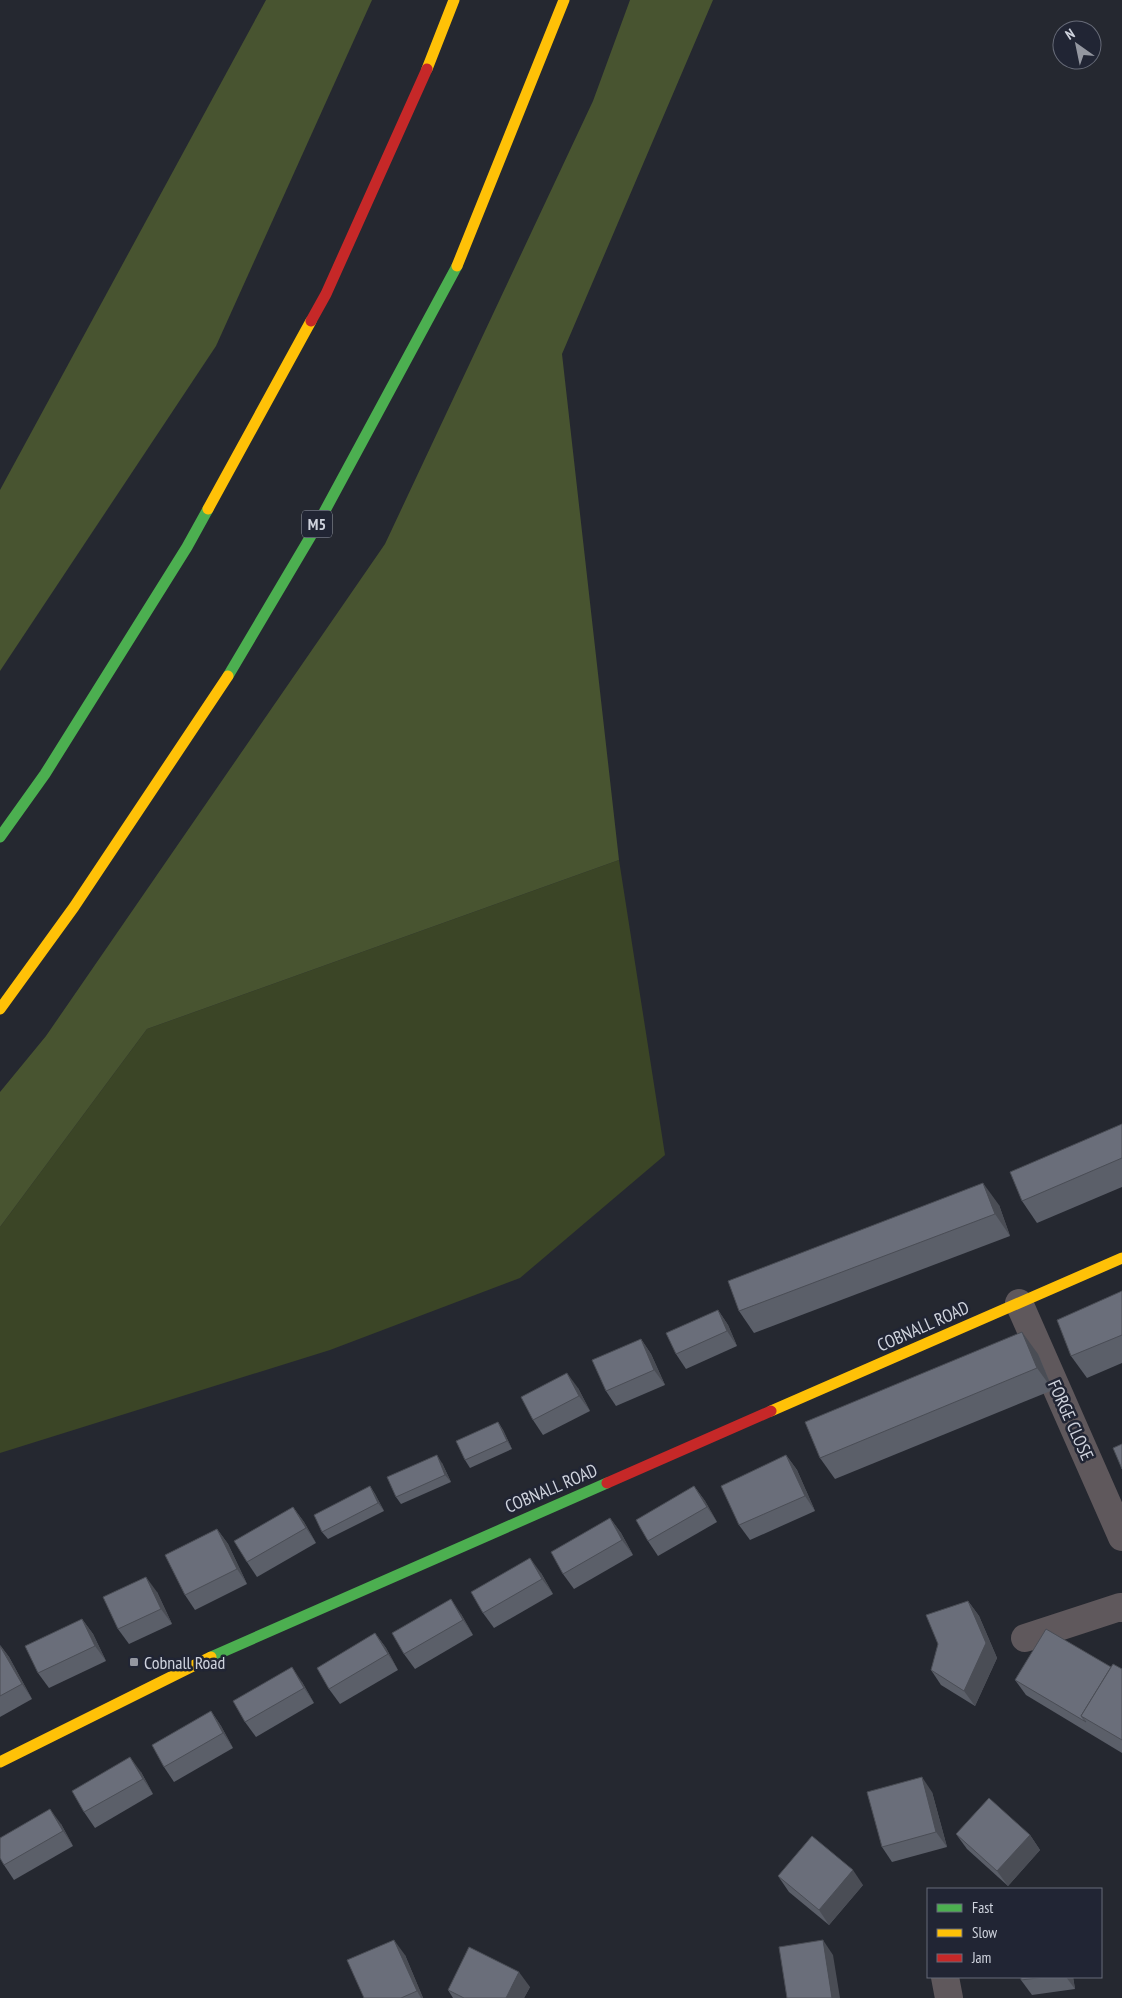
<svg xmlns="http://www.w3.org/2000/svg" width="1122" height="1998" viewBox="0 0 1122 1998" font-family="'PT Sans Narrow',sans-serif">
	<rect width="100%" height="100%" fill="#252830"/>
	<polygon fill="#3b4526" points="619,860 665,1155 520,1278 330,1350 0,1453 0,1227 147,1029"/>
	<g fill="#485430">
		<polygon points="266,0 372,0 216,346 0,671 0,490"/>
		<polygon points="630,0 713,0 562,354 619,860 147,1029 0,1227 0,1092 46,1036 385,544 593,101"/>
	</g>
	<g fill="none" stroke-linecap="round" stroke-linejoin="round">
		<g stroke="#5f585c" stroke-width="28">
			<polyline points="1019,1303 1122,1537"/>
			<polyline points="1025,1638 1120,1607 1122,1608"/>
			<polyline points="945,1977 949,1998"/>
		</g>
		<g stroke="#4caf50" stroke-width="11">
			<polyline points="228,676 315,529 457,266"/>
			<polyline points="0,837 45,774 187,547 208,509"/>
			<polyline points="211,1657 607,1483"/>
		</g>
		<g stroke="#ffc107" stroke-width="11">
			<polyline points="427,69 454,0"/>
			<polyline points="457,266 564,0"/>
			<polyline points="208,509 311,321"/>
			<polyline points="0,1009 74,907 228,676"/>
			<polyline points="771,1411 1122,1258"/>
			<polyline points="0,1762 211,1657"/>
		</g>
		<g stroke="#c62828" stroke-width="11">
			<polyline points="311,321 326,294 427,69"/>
			<polyline points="607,1483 771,1411"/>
		</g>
	</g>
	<g fill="#5b5f69">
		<polygon points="1122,1124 1122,1187 1037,1223 1022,1201"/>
		<polygon points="999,1205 1010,1236 754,1333 739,1311"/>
		<polygon points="1122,1291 1122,1363 1087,1378 1071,1356"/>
		<polygon points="718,1310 728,1325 737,1346 686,1369 676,1354"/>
		<polygon points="641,1339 651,1354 665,1385 616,1406 606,1391"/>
		<polygon points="1038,1354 1053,1390 835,1479 820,1458"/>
		<polygon points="578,1388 590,1411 543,1435 533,1420"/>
		<polygon points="498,1422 503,1430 512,1449 470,1468 465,1460"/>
		<polygon points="786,1455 797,1470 815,1511 750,1540 739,1525"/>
		<polygon points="442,1463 451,1482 401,1504 396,1497"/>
		<polygon points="370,1486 375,1494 384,1511 328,1539 322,1532"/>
		<polygon points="694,1486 705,1501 717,1522 658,1556 648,1541"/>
		<polygon points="293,1507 304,1522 316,1543 257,1577 247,1562"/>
		<polygon points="610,1518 621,1533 633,1555 574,1589 563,1574"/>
		<polygon points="217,1529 228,1544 247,1584 195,1610 185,1595"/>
		<polygon points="541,1573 553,1594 494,1628 483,1613"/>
		<polygon points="157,1592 172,1624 129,1644 118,1629"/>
		<polygon points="968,1601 979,1616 997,1658 975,1706 941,1685 931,1670"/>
		<polygon points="461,1614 473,1635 415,1669 404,1654"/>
		<polygon points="82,1619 93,1634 106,1661 49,1688 38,1673"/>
		<polygon points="375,1633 386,1648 398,1670 340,1704 329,1689"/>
		<polygon points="0,1645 9,1657 32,1699 0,1717"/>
		<polygon points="1111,1667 1122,1669 1122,1753 1026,1695 1015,1680"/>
		<polygon points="302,1682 314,1703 256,1737 245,1722"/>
		<polygon points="211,1711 221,1726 233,1748 174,1782 164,1767"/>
		<polygon points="141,1772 153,1794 95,1828 84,1812"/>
		<polygon points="932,1792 947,1847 892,1862 882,1847"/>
		<polygon points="61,1824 73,1846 14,1880 4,1865"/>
		<polygon points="956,1834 1030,1835 1040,1850 1008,1886 967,1849"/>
		<polygon points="778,1876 863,1885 829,1925 789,1892"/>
		<polygon points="405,1955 423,1998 364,1998"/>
		<polygon points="1021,1977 1073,1977 1075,1989 1032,1995 1021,1980"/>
		<polygon points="530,1987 524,1998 453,1998 448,1990"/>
	</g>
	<g fill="#4a4d55">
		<polygon points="983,1183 999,1205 1010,1236 995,1214"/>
		<polygon points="718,1310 728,1325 737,1346 727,1331"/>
		<polygon points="1022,1332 1038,1354 1053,1390 1037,1368"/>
		<polygon points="641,1339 651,1354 665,1385 654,1370"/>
		<polygon points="567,1373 578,1388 590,1411 579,1396"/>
		<polygon points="498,1422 503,1430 512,1449 507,1441"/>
		<polygon points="437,1455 442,1463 451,1482 445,1475"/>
		<polygon points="786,1455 797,1470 815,1511 805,1496"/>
		<polygon points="370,1486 375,1494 384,1511 378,1503"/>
		<polygon points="694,1486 705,1501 717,1522 707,1507"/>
		<polygon points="293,1507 304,1522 316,1543 306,1528"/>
		<polygon points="610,1518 621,1533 633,1555 622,1540"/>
		<polygon points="217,1529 228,1544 247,1584 237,1569"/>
		<polygon points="530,1558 541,1573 553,1594 542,1579"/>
		<polygon points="146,1577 157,1592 172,1624 161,1609"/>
		<polygon points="451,1599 461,1614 473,1635 463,1620"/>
		<polygon points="968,1601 979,1616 997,1658 975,1706 964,1691"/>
		<polygon points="82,1619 93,1634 106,1661 95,1646"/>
		<polygon points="375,1633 386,1648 398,1670 388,1654"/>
		<polygon points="0,1645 9,1657 32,1699 22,1684"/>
		<polygon points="292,1667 302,1682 314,1703 304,1688"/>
		<polygon points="211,1711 221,1726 233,1748 223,1733"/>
		<polygon points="130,1757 141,1772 153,1794 143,1779"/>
		<polygon points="922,1777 932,1792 947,1847 936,1832"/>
		<polygon points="50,1809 61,1824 73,1846 63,1831"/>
		<polygon points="1030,1835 1040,1850 1008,1886 997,1871"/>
		<polygon points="853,1870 863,1885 829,1925 819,1910"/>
		<polygon points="394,1940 405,1955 423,1998 421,1998 417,1991"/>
		<polygon points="823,1940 833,1955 840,1998 832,1998"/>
		<polygon points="519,1972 530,1987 524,1998 506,1998"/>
		<polygon points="1066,1977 1073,1977 1075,1989"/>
	</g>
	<g fill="#6a6e7a" stroke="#4a4d55">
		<polygon points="1122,1124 1122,1158 1022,1201 1010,1172"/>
		<polygon points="983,1183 995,1214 739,1311 728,1281"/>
		<polygon points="1122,1291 1122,1335 1071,1356 1057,1320"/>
		<polygon points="718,1310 727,1331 676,1354 666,1333"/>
		<polygon points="1022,1332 1037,1368 820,1458 805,1422"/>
		<polygon points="641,1339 654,1370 606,1391 592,1360"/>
		<polygon points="567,1373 579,1396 533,1420 521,1397"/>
		<polygon points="498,1422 507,1441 465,1460 456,1441"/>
		<polygon points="1122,1444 1122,1469 1113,1448"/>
		<polygon points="437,1455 445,1475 396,1497 387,1477"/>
		<polygon points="786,1455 805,1496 739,1525 721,1486"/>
		<polygon points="370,1486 378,1503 322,1532 314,1515"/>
		<polygon points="694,1486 707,1507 648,1541 636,1520"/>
		<polygon points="293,1507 306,1528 247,1562 234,1541"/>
		<polygon points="610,1518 622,1540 563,1574 551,1552"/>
		<polygon points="217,1529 237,1569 185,1595 165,1555"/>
		<polygon points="530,1558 542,1579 483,1613 471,1592"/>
		<polygon points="146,1577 161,1609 118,1629 103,1597"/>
		<polygon points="451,1599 463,1620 404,1654 392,1633"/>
		<polygon points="968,1601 986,1643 964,1691 931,1670 938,1644 926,1615"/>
		<polygon points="82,1619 95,1646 38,1673 25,1646"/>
		<polygon points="1046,1629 1111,1667 1081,1716 1086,1722 1015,1680"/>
		<polygon points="375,1633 388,1654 329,1689 317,1668"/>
		<polygon points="0,1646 22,1684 0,1696"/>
		<polygon points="1113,1664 1122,1669 1122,1740 1081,1716"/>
		<polygon points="292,1667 304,1688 245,1722 233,1701"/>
		<polygon points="211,1711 223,1733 164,1767 152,1745"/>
		<polygon points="130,1757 143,1779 84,1812 72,1791"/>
		<polygon points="922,1777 936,1832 882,1847 867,1792"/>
		<polygon points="989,1798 1030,1835 997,1871 956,1834"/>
		<polygon points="50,1809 63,1831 4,1865 0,1858 0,1838"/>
		<polygon points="812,1836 853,1870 819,1910 778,1876"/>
		<polygon points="394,1940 417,1991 401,1998 364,1998 347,1960"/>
		<polygon points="823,1940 832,1998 787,1998 779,1947"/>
		<polygon points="469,1947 519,1972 506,1998 464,1998 448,1990"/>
		<polygon points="1021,1977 1045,1977 1021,1980"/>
	</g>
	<rect fill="#9497a0" stroke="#212534" stroke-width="2" x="129" y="1657" width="10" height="10" rx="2.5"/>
	<g text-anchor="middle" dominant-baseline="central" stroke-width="5" stroke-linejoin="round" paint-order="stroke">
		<rect fill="#212534" stroke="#9b9faa" stroke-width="1" x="302" y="510.5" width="30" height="27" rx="4"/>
		<g font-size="16" font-weight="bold" fill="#cfd3dd">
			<text x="317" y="524">M5</text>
		</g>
		<g font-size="18" fill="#cfd3dd" stroke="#212534">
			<text transform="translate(923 1326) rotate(-24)">COBNALL ROAD</text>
			<text transform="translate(1071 1420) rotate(66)">FORGE CLOSE</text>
			<text transform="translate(551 1488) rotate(-23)">COBNALL ROAD</text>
		</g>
		<g font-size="18" fill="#cfd3dd" stroke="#212534" text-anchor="start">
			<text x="144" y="1662">Cobnall Road</text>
		</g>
	</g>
	<rect x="927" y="1888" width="175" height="90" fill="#212534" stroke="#676b78"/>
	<rect x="937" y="1904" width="25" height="8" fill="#4caf50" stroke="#676b78"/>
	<text x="972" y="1913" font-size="15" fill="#cfd3dd">Fast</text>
	<rect x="937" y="1929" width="25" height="8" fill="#ffc107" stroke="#676b78"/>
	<text x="972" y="1938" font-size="15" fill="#cfd3dd">Slow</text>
	<rect x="937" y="1954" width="25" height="8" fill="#c62828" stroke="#676b78"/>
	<text x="972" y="1963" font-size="15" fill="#cfd3dd">Jam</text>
	<g transform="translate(1077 45) rotate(327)"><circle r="24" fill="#212534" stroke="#676b78"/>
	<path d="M0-4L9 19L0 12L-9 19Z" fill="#9497a0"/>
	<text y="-8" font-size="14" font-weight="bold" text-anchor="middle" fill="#cfd3dd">N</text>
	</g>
</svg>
